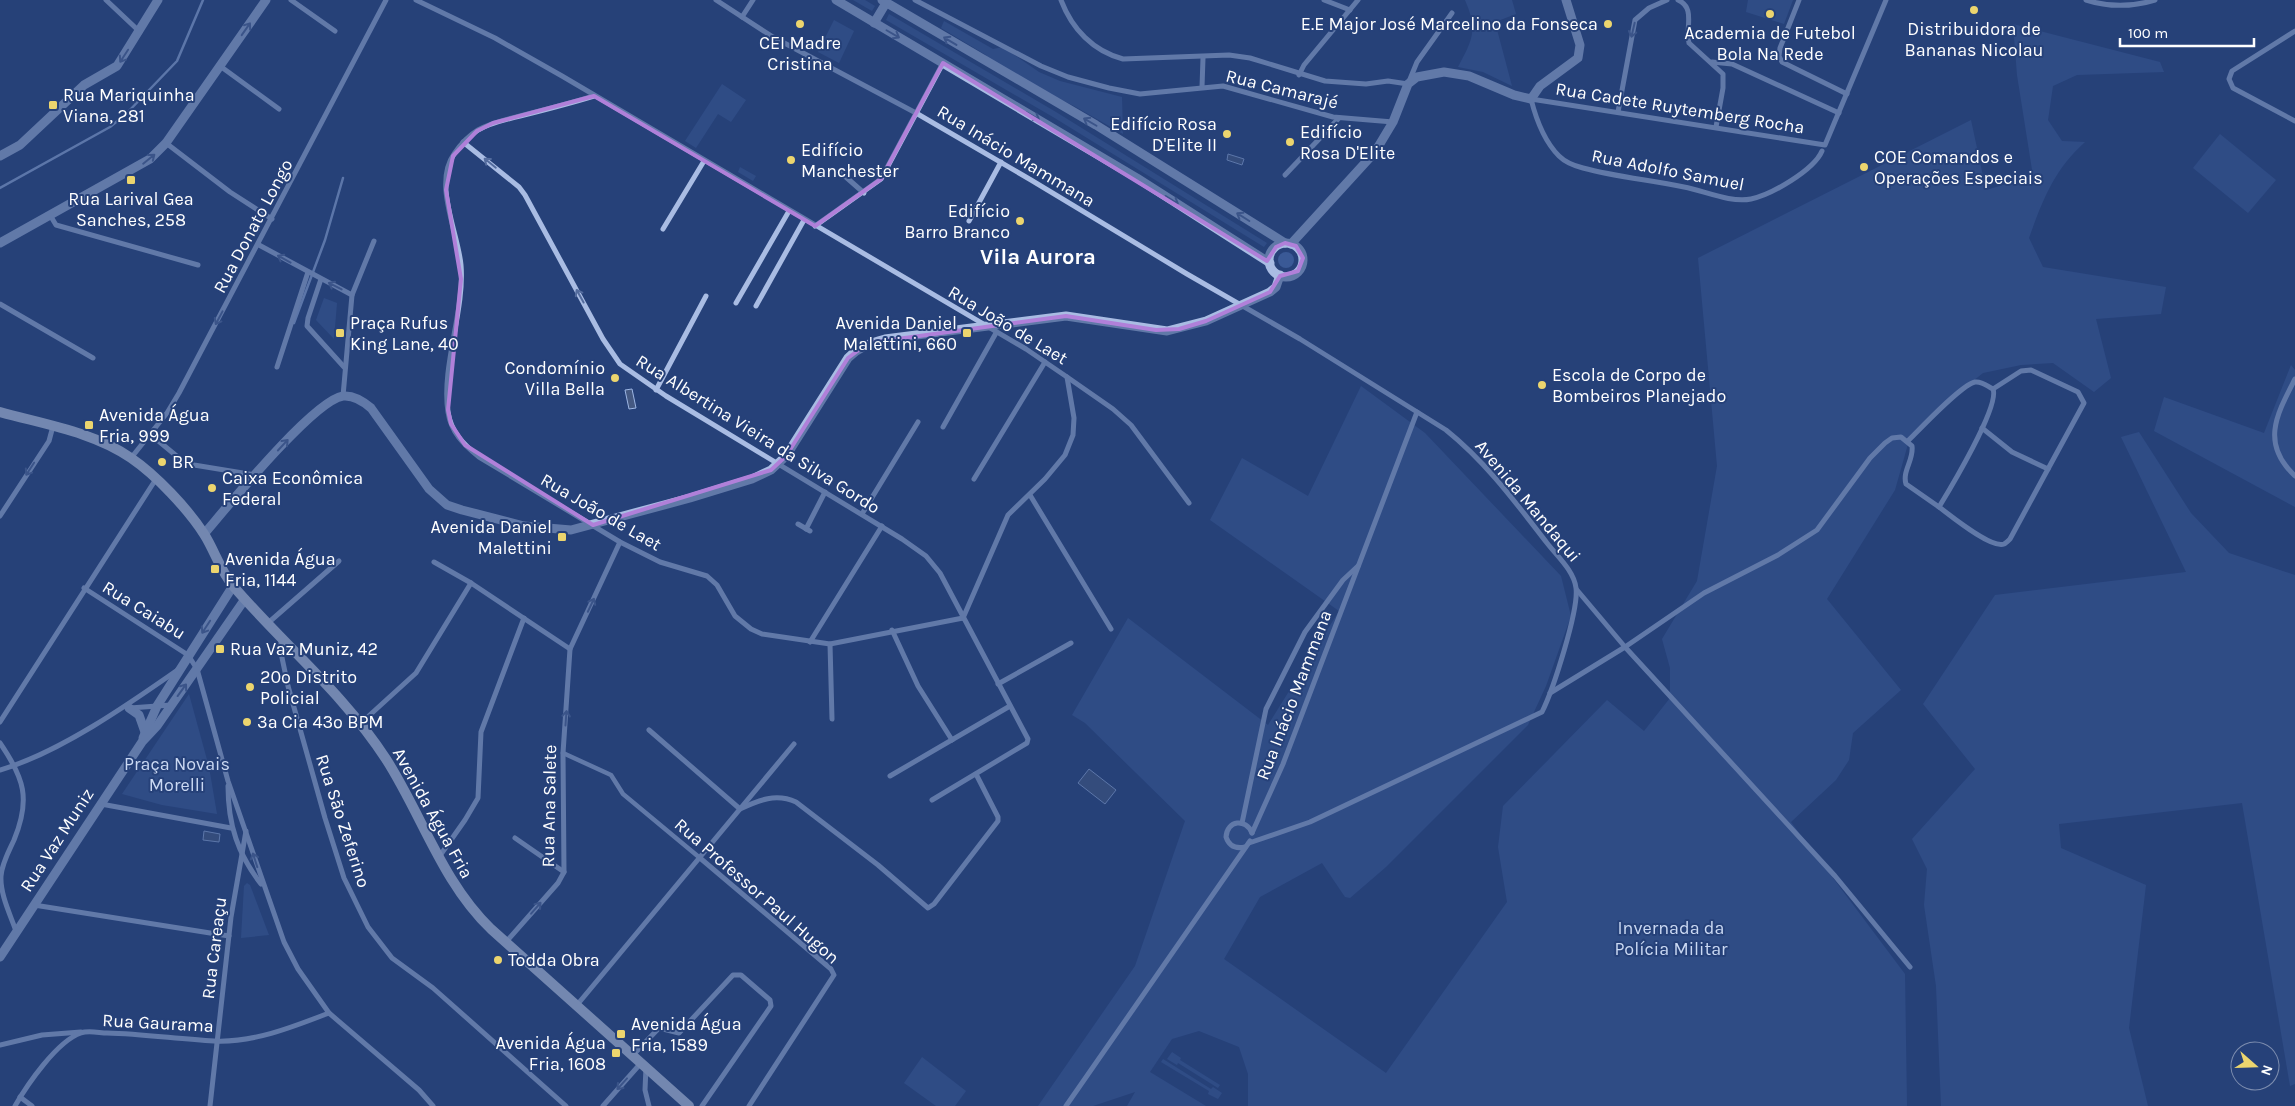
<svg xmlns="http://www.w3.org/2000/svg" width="2295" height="1106" viewBox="0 0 2295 1106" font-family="Karla,sans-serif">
	<rect width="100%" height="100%" fill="#264179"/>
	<g fill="#3a5996">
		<polygon points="853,0 865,0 875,6 872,11"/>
		<path d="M1465,0H1512L1516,14L1495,22L1512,86L1483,72L1458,67C1473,39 1478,30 1465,0Z"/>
		<polygon points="1748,0 1793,0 1784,24 1746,12"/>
		<polygon points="889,14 1056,112 1267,243 1264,247 1053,117 886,20"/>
		<polygon points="834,20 854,31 839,63 818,52"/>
		<polygon points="944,21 993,49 1003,47 1039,72 1060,81 1122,97 1123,134 1074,106 992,66 986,55 941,28"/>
		<path d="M2013,24L2160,62L2164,72L2077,75L2053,86L2048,120L2062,141L2085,142C2054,170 2043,199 2029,238L2043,267L2166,287L2161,314L2096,319L2111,378L2094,392L2053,363L2021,365L1983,373L1934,412L1910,437L1895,490L1827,599L1901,690L1853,733L1849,760L1836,780L1791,822L1905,974L1907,1106H1248V1074L1239,1047L1199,1031L1172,1039L1150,1072L1206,1106H1127L1135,1092L1093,1106H1038L1135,966L1185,821L1085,723L1072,715L1128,618L1268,725L1339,611L1210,520L1242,458L1308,496L1361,386L1425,433L1561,576L1571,616L1546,686L1528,725L1386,867L1350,898L1345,897L1322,863L1260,897L1224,959L1386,1073L1507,902L1498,847L1503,806L1607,700L1644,731L1670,698V668L1662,639L1697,581L1717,466L1698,258L1971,120L1986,190L2033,176L2017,75Z"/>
		<polygon points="722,84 746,100 731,122 718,114 696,148 685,141"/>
		<polygon points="2220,134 2276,180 2248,213 2193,168"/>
		<polygon points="740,167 756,176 753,181 738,172"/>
		<circle cx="1286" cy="260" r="8"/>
		<polygon points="324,298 337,303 334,339 316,320"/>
		<polygon points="2291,365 2295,370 2295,507 2154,431 2164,397 2264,433"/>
		<polygon points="2139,432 2191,513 2229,553 2295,575 2295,1084 2290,1086 2242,803 2059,824 2061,848 2146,885 2129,1028 2148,1106 1941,1106 1936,986 1924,905 1927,869 1912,839 1975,769 1923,704 1995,595 2186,572 2121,437"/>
		<polygon points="189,694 209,767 217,814 162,805 122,794"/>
		<polygon points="247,883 250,885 269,935 241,938 244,886"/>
		<polygon points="1172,1052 1181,1058 1180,1060 1220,1085 1218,1088 1178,1063 1177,1065 1167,1059"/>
		<polygon points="922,1057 966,1091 955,1106 936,1106 904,1083"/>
		<polygon points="1163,1059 1211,1089 1213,1087 1222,1093 1218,1099 1208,1094 1209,1091 1161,1062"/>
	</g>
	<g fill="#455982" stroke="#9db6e4">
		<polygon points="1228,154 1244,159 1242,165 1227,160"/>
		<polygon points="632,389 636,408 629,409 625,390"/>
		<polygon points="1089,769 1116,790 1105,804 1078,783"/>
		<polygon points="204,831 220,834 219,842 203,840"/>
	</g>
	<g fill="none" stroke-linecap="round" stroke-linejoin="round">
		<g stroke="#9db6e4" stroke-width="2.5">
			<polyline points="0,188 110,127 126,114 177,61 203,0"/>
			<polyline points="294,323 325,240 343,178"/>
		</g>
		<polyline stroke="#a9bce3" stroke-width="4.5" points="563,753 611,775 623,794 700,858"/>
		<g stroke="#a9bce3" stroke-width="5">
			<polyline points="106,0 140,32"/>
			<polyline points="291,0 335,31"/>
			<polyline points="416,0 495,38 562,76 1026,349 1067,377 1074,418 1073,435 1065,455 1045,479 1008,515 963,618"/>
			<path d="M716,0L773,37L916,113L1031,180L1187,274L1300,339L1446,430C1486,462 1516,503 1547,543C1557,556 1574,571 1576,588C1579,610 1553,690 1542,712L1310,822L1249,843"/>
			<polyline points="915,0 1041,66 1068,77 1109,88 1140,94 1223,86 1333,117 1393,122"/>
			<path d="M1061,0C1072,29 1093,51 1123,59L1229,55L1250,58L1325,81L1366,84L1388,81L1408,84L1417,62L1452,13"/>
			<polyline points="1324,0 1350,10"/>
			<path d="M1678,0C1696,8 1685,28 1689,43L1723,74V88L1716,127"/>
			<polyline points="1799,0 1780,48 1779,56 1782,62 1847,94"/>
			<path d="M2086,0C2108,7 2132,7 2155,0"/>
			<polyline points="742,17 753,0"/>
			<polyline points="2295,31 2232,71 2229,79 2233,88 2295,121"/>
			<polyline points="1712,62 1732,64 1839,113"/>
			<polyline points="220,66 279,109"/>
			<polyline points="1299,75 1304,65 1358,0"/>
			<polyline points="1202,87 1203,58"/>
			<path d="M594,96C571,103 548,109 524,115C509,119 492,122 478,130C468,136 460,145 454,154C433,184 458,232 461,265C465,310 441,367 448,412C451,432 463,444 479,457L620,542L660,562L707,576L717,585L735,616L751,629L762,634L830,644L963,618"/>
			<polyline points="1618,112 1635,20 1649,8 1667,0"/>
			<polyline points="463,142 519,187 525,195 603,339 620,364 666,396 902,539 926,556 940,573 1028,739 1027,743 932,800"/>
			<polyline points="166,143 230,192 272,219"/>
			<path d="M1822,151C1814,170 1771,195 1751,199C1730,203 1705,191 1684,187C1651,180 1616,177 1583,168C1575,166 1565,162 1559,156C1544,141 1536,119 1531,99L1825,145L1886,0"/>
			<polyline points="839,171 864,193"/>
			<polyline points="1285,175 1339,118"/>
			<polyline points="50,215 56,225 198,265"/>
			<polyline points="969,221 1001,162"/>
			<polyline points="815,226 881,179 943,63"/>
			<polyline points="663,229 704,161"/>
			<polyline points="259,245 352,295"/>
			<polyline points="321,279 308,318 307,326 344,367"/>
			<polyline points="736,303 789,211"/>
			<polyline points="0,304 93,358"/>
			<polyline points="756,306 804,220"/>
			<polyline points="277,367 308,272"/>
			<polyline points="1067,377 1113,409 1131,425 1189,503"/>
			<path d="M2295,379C2277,414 2260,443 2295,476"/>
			<polyline points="1993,389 2021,371 2031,370 2078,392 2084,403 2048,469"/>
			<polyline points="656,390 706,296"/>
			<polyline points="343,396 352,295 374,241"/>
			<polyline points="943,427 996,333"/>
			<polyline points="150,434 179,458 194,465 255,475"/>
			<polyline points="131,458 167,413 179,393 386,0"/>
			<polyline points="974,479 1045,362"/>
			<polyline points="1030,495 1111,629"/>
			<path d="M1939,507C1950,515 1991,549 2004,544C2006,543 2009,540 2010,539L2048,469L2012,452L1982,428"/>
			<polyline points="862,514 918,422"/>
			<polyline points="0,516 49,441 53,426"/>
			<polyline points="798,524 810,531"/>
			<polyline points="806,529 825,492"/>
			<polyline points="434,562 471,583 570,649"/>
			<polyline points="84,588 188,655 197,669 228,781 284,942 298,969 329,1013 419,1090 433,1106"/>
			<polyline points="1577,590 1625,647 1835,876 1910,967"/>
			<polyline points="268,623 339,561"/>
			<polyline points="892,630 918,686 952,740"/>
			<polyline points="281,637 281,653 288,686 325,818 344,878 368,927 392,958 433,988 566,1106"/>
			<polyline points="810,642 882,526"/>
			<polyline points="830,644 832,719"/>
			<polyline points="998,684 1071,643"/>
			<path d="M1550,693L1625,647L1704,593L1778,555L1817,530L1870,458L1885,443L1892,438L1901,437L1912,446C1914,460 1902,471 1906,484L1939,507C1950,489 2000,406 1993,389C1987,386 1982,381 1975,382C1961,385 1920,429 1908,441"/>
			<polyline points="130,708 171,705"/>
			<polyline points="0,722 156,479"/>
			<polyline points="361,723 416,673 471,583"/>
			<path d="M649,730L740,809C759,800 776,793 796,802L878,865L928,908L934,904L998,821V817L976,774"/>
			<path d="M0,743C24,778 31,799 14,840C9,851 2,863 1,876C0,894 10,914 16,931"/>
			<path d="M0,770C59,753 129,704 179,669"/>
			<polyline points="890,776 1010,706"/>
			<path d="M228,786C228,825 238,854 261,884"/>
			<polyline points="101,804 231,828"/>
			<polyline points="1242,823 1266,709 1305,632 1343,580 1358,566"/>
			<polyline points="1252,833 1283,764 1417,412"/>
			<polyline points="515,838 564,872"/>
			<path d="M1245,847C1236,849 1229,846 1226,837C1227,820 1246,818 1252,833"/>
			<polyline points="439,857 465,820 478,798 481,732 524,618"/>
			<polyline points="700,858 831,969 834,975 749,1106"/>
			<polyline points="34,905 229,936"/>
			<polyline points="506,942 558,883 564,872 563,753 570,649 620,542"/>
			<polyline points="577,1005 794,744"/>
			<polyline points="0,1045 42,1035 81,1032"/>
			<polyline points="633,1055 659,1028 679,1033 733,975 741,975 770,1000 771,1006 702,1106"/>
			<polyline points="646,1067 645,1090 649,1106"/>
			<polyline points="20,1097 32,1106"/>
			<path d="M15,1106C27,1085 57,1041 81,1033C88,1030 100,1033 107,1033C143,1034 178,1039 214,1041C253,1043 293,1027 329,1013"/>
			<polyline points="210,1106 231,917 246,831"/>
			<polyline points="603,1106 641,1063"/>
			<polyline points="1066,1106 1250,841"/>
		</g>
		<g stroke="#a9bce3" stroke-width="9">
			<polyline points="836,0 1137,178 1270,263"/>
			<polyline points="882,0 1096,125 1285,243"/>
			<polyline points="874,23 886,3"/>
			<polyline points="0,156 20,145 84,85 117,66 158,0"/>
			<polyline points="0,243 150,159 166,143 266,0"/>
			<circle cx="1286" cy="260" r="17"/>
			<polyline points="1291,244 1375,152 1393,122 1408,84 1417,77 1444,72 1469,76 1514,95 1531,99 1540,86 1578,58 1580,45 1566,0"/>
			<path d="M204,534C228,506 313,401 343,396C354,395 363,401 371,408L429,489L447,505L462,510L524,526L571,530L690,498L752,479L771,470L786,456L848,358C859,347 870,343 885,339L1066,316L1167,331L1206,321L1270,292L1276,287L1280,275"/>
			<polyline points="129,708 139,715 145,732"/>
			<polyline points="143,738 157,706 233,586"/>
			<polyline points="0,957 142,742 157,726 245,599"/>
		</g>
		<path stroke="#d1dcf3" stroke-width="10" d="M0,412C43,424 94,432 131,458C156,475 188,509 204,534C215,551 220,571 234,587C284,645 344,694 386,759C422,815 442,882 491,929L689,1106"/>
	</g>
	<defs><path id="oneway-shaft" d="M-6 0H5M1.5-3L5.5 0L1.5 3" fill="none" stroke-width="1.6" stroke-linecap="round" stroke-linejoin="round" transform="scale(1.25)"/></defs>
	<g stroke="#546c9e">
		<use href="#oneway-shaft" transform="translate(246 29) rotate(-55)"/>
		<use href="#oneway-shaft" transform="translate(1633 30) rotate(103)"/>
		<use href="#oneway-shaft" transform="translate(893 34) rotate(30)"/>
		<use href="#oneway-shaft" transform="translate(950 41) rotate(-149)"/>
		<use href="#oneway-shaft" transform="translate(124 56) rotate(123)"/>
		<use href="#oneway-shaft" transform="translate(1033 116) rotate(30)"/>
		<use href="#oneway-shaft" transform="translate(1090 122) rotate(-150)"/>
		<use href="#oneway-shaft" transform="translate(149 159) rotate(-39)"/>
		<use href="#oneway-shaft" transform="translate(490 163) rotate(-141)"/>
		<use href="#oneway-shaft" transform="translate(1172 200) rotate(32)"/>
		<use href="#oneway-shaft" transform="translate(1243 217) rotate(-148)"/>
		<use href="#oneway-shaft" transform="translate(284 259) rotate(-151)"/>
		<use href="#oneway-shaft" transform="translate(335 286) rotate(-153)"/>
		<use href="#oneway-shaft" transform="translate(580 296) rotate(-119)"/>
		<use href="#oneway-shaft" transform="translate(219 318) rotate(118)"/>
		<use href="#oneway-shaft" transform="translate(283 445) rotate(-47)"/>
		<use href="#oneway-shaft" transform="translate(30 469) rotate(123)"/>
		<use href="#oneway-shaft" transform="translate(591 605) rotate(-65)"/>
		<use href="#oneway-shaft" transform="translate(206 627) rotate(123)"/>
		<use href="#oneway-shaft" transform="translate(182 690) rotate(-54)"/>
		<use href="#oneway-shaft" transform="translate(566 718) rotate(-86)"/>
		<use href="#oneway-shaft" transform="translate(255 860) rotate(-108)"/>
		<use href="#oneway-shaft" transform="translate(536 908) rotate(-49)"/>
		<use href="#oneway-shaft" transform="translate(622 1084) rotate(132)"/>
	</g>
	<path d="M0 0H2295V1106H0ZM943,63L1267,261L1276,247L1285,243L1296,246L1303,258L1298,271L1280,276L1270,292L1206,321L1179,329L1156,330L1066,316L868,343L848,358L786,456L771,470L593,525L465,445L451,424L448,410L461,279L446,190L453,156L477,131L493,123L594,96L815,226L881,179Z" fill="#264179" fill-opacity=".55" fill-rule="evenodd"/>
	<path fill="none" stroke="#b080d9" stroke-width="4" stroke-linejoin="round" d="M943,63L1267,261L1276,247L1285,243L1296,246L1303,258L1298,271L1280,276L1270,292L1206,321L1179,329L1156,330L1066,316L868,343L848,358L786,456L771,470L593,525L465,445L451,424L448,410L461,279L446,190L453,156L477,131L493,123L594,96L815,226L881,179Z"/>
	<g fill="#ecd56e" stroke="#264179" stroke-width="2">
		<circle cx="1974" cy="10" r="5"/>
		<circle cx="1770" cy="14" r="5"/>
		<circle cx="800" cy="24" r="5"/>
		<circle cx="1608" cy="24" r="5"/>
		<rect x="48" y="100" width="10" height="10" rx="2.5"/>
		<circle cx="1227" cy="134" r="5"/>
		<circle cx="1290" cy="142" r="5"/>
		<circle cx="791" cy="160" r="5"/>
		<circle cx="1864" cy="167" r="5"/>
		<rect x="126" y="175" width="10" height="10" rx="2.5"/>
		<circle cx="1020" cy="221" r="5"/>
		<rect x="335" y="328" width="10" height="10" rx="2.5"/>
		<rect x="962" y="328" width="10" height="10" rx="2.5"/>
		<circle cx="615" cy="378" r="5"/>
		<circle cx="1542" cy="385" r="5"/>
		<rect x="84" y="420" width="10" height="10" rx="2.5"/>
		<circle cx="162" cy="462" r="5"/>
		<circle cx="212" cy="488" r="5"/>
		<rect x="557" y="532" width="10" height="10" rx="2.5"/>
		<rect x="210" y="564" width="10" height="10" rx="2.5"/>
		<rect x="215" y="644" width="10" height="10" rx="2.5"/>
		<circle cx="250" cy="687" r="5"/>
		<circle cx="247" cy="722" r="5"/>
		<circle cx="498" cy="960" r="5"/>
		<rect x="616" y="1029" width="10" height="10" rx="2.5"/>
		<rect x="611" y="1048" width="10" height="10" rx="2.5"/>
	</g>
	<g text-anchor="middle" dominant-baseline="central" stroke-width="4" stroke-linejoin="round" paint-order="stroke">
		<g font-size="18" fill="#fff" stroke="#264179" text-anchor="start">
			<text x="1598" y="24" text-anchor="end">E.E Major José Marcelino da Fonseca</text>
			<text x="1974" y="29" text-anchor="middle">Distribuidora de<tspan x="1974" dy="21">Bananas Nicolau</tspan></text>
			<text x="1770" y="33" text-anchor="middle">Academia de Futebol<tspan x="1770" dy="21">Bola Na Rede</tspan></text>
			<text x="800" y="43" text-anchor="middle">CEI Madre<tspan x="800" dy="21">Cristina</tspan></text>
			<text x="63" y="95">Rua Mariquinha<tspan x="63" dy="21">Viana, 281</tspan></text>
			<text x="1217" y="124" text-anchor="end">Edifício Rosa<tspan x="1217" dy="21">D'Elite II</tspan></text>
			<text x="1300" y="132">Edifício<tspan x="1300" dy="21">Rosa D'Elite</tspan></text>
			<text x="801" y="150">Edifício<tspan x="801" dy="21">Manchester</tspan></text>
			<text x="1874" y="157">COE Comandos e<tspan x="1874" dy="21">Operações Especiais</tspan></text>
			<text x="131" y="199" text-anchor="middle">Rua Larival Gea<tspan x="131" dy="21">Sanches, 258</tspan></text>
			<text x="1010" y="211" text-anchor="end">Edifício<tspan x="1010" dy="21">Barro Branco</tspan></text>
			<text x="350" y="323">Praça Rufus<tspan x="350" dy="21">King Lane, 40</tspan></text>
			<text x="957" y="323" text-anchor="end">Avenida Daniel<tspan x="957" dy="21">Malettini, 660</tspan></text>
			<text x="605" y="368" text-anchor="end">Condomínio<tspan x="605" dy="21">Villa Bella</tspan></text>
			<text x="1552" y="375">Escola de Corpo de<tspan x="1552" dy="21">Bombeiros Planejado</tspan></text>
			<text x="99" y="415">Avenida Água<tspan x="99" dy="21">Fria, 999</tspan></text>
			<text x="172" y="462">BR</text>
			<text x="222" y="478">Caixa Econômica<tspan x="222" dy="21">Federal</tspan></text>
			<text x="552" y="527" text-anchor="end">Avenida Daniel<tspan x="552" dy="21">Malettini</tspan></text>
			<text x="225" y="559">Avenida Água<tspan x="225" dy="21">Fria, 1144</tspan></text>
			<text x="230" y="649">Rua Vaz Muniz, 42</text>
			<text x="260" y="677">20º Distrito<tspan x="260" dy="21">Policial</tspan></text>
			<text x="257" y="722">3ª Cia 43º BPM</text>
			<text x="508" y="960">Todda Obra</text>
			<text x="631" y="1024">Avenida Água<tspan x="631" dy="21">Fria, 1589</tspan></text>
			<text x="606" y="1043" text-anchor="end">Avenida Água<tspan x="606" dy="21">Fria, 1608</tspan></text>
		</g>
		<g font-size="18" fill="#fff" stroke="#264179">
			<text transform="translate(1282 89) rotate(14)">Rua Camarajé</text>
			<text transform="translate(1680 108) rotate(9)">Rua Cadete Ruytemberg Rocha</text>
			<text transform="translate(1016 156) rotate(31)">Rua Inácio Mammana</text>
			<text transform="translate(1668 170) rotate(11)">Rua Adolfo Samuel</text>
			<text transform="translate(253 226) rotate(-62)">Rua Donato Longo</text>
			<text transform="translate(1008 325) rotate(31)">Rua João de Laet</text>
			<text transform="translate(758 434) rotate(32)">Rua Albertina Vieira da Silva Gordo</text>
			<text transform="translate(1528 501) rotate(50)">Avenida Mandaqui</text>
			<text transform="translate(601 512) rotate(30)">Rua João de Laet</text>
			<text transform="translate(144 610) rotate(32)">Rua Caiabu</text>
			<text transform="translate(1294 695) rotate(-69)">Rua Inácio Mammana</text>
			<text transform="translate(549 806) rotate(-89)">Rua Ana Salete</text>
			<text transform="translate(433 813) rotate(61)">Avenida Água Fria</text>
			<text transform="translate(343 821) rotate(72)">Rua São Zeferino</text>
			<text transform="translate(57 840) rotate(-57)">Rua Vaz Muniz</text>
			<text transform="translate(757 891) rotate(41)">Rua Professor Paul Hugon</text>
			<text transform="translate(214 948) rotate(-83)">Rua Careaçu</text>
			<text transform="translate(158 1023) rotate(3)">Rua Gaurama</text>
		</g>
		<g font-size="18" fill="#cbd9f3" stroke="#264179">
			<text x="177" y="764">Praça Novais<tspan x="177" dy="21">Morelli</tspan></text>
			<text x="1671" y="928">Invernada da<tspan x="1671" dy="21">Polícia Militar</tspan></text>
		</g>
		<g font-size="22" font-weight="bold" fill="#fff" stroke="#264179">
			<text x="1038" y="257">Vila Aurora</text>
		</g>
	</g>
	<g transform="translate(2255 1066) rotate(110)"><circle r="24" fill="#264179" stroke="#7d8daf"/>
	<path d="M0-4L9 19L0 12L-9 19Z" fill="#ecd56e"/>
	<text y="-8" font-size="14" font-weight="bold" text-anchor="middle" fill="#ffffff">N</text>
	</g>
	<path d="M2120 38v8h134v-8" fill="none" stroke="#ffffff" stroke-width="2.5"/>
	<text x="2128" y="38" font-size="15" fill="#ffffff" stroke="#264179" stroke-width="4" paint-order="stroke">100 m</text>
</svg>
